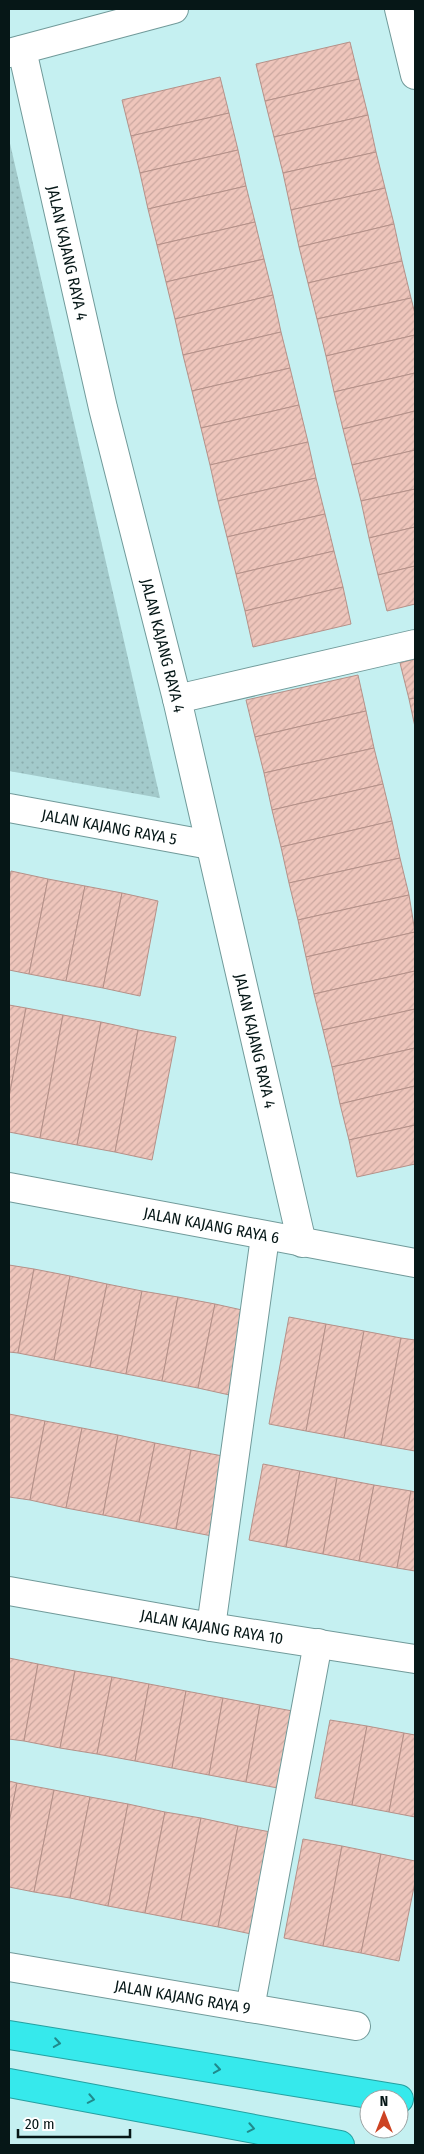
<svg xmlns="http://www.w3.org/2000/svg" width="424" height="2154" viewBox="0 0 424 2154" font-family="'Fira Sans Condensed',sans-serif">
	<defs>
		<pattern id="park-dots" width="8" height="8" patternUnits="userSpaceOnUse" patternTransform="scale(1.25)"><rect width="8" height="8" fill="#a3cacb"/><path d="M2 2h.1M6 6h.1" fill="none" stroke="#8badae" stroke-width="1.8" stroke-linecap="round"/></pattern>
		<pattern id="building-hatch" width="6" height="6" patternUnits="userSpaceOnUse" patternTransform="scale(1.25)"><rect width="6" height="6" fill="#eec5bb"/><path d="M-1 1l2-2M0 6l6-6M5 7l2-2" fill="none" stroke="#cba8a0"/></pattern>
	</defs>
	<rect width="100%" height="100%" fill="#c5f0f1"/>
	<polygon fill="url(#park-dots)" points="9,139 160,798 9,771"/>
	<g fill="url(#building-hatch)" stroke="#b59189">
		<polygon points="350,42 359,79 265,101 256,64"/>
		<polygon points="220,77 229,113 131,136 122,100"/>
		<polygon points="359,79 368,115 274,137 265,101"/>
		<polygon points="229,113 238,150 140,173 131,136"/>
		<polygon points="368,115 376,152 283,173 274,137"/>
		<polygon points="238,150 246,186 148,209 140,173"/>
		<polygon points="376,152 385,188 291,210 283,173"/>
		<polygon points="246,186 255,222 157,245 148,209"/>
		<polygon points="385,188 394,224 299,247 291,210"/>
		<polygon points="255,222 264,259 166,282 157,245"/>
		<polygon points="394,224 402,261 308,283 299,247"/>
		<polygon points="264,259 273,295 175,319 166,282"/>
		<polygon points="402,261 411,298 317,319 308,283"/>
		<polygon points="273,295 281,332 183,355 175,319"/>
		<polygon points="411,298 415,314 415,335 326,356 317,319"/>
		<polygon points="281,332 290,368 192,391 183,355"/>
		<polygon points="415,335 415,373 334,392 326,356"/>
		<polygon points="290,368 299,405 201,428 192,391"/>
		<polygon points="415,373 415,411 343,429 334,392"/>
		<polygon points="299,405 308,442 210,465 201,428"/>
		<polygon points="415,411 415,450 352,465 343,429"/>
		<polygon points="308,442 316,478 218,501 210,465"/>
		<polygon points="415,450 415,489 361,501 352,465"/>
		<polygon points="316,478 325,514 227,537 218,501"/>
		<polygon points="415,489 415,527 369,538 361,501"/>
		<polygon points="325,514 334,551 236,574 227,537"/>
		<polygon points="415,527 415,566 378,575 369,538"/>
		<polygon points="334,551 343,587 245,611 236,574"/>
		<polygon points="415,566 415,604 387,611 378,575"/>
		<polygon points="343,587 351,624 253,647 245,611"/>
		<polygon points="415,659 415,698 409,699 400,663"/>
		<polygon points="358,675 366,711 255,737 246,700"/>
		<polygon points="415,698 415,727 409,699"/>
		<polygon points="366,711 374,748 264,773 255,737"/>
		<polygon points="374,748 383,784 272,810 264,773"/>
		<polygon points="383,784 392,821 281,847 272,810"/>
		<polygon points="392,821 400,858 289,883 281,847"/>
		<polygon points="400,858 409,895 298,920 289,883"/>
		<polygon points="11,871 48,879 29,974 9,970 9,883"/>
		<polygon points="48,879 85,886 66,981 29,974"/>
		<polygon points="85,886 122,893 103,988 66,981"/>
		<polygon points="122,893 158,901 140,996 103,988"/>
		<polygon points="409,895 415,932 306,957 298,920"/>
		<polygon points="415,932 415,971 314,994 306,957"/>
		<polygon points="415,971 415,1009 323,1030 314,994"/>
		<polygon points="9,1005 26,1008 9,1097"/>
		<polygon points="26,1008 63,1015 40,1138 9,1132 9,1097"/>
		<polygon points="415,1009 415,1048 332,1067 323,1030"/>
		<polygon points="63,1015 101,1022 77,1145 40,1138"/>
		<polygon points="101,1022 138,1030 115,1152 77,1145"/>
		<polygon points="138,1030 176,1037 152,1160 115,1152"/>
		<polygon points="415,1048 415,1086 340,1104 332,1067"/>
		<polygon points="415,1086 415,1125 349,1140 340,1104"/>
		<polygon points="415,1125 415,1164 357,1177 349,1140"/>
		<polygon points="9,1265 34,1269 18,1353 9,1352"/>
		<polygon points="34,1269 70,1276 54,1360 18,1353"/>
		<polygon points="70,1276 107,1284 90,1367 54,1360"/>
		<polygon points="107,1284 142,1291 126,1374 90,1367"/>
		<polygon points="142,1291 178,1297 162,1381 126,1374"/>
		<polygon points="178,1297 215,1304 198,1388 162,1381"/>
		<polygon points="215,1304 251,1312 234,1396 198,1388"/>
		<polygon points="289,1317 326,1324 306,1431 269,1424"/>
		<polygon points="326,1324 364,1331 344,1438 306,1431"/>
		<polygon points="364,1331 401,1338 381,1445 344,1438"/>
		<polygon points="401,1338 415,1340 415,1451 381,1445"/>
		<polygon points="9,1414 45,1421 30,1500 9,1497"/>
		<polygon points="45,1421 82,1428 66,1508 30,1500"/>
		<polygon points="82,1428 118,1435 103,1515 66,1508"/>
		<polygon points="118,1435 155,1443 139,1522 103,1515"/>
		<polygon points="155,1443 191,1450 176,1529 139,1522"/>
		<polygon points="191,1450 228,1457 212,1536 176,1529"/>
		<polygon points="263,1464 300,1471 286,1547 249,1540"/>
		<polygon points="300,1471 337,1478 323,1554 286,1547"/>
		<polygon points="337,1478 374,1485 359,1561 323,1554"/>
		<polygon points="374,1485 411,1491 397,1568 359,1561"/>
		<polygon points="411,1491 415,1492 415,1571 397,1568"/>
		<polygon points="9,1658 38,1664 24,1741 9,1739"/>
		<polygon points="38,1664 75,1671 60,1748 24,1741"/>
		<polygon points="75,1671 112,1677 97,1754 60,1748"/>
		<polygon points="112,1677 149,1684 135,1761 97,1754"/>
		<polygon points="149,1684 186,1691 172,1768 135,1761"/>
		<polygon points="186,1691 223,1698 209,1775 172,1768"/>
		<polygon points="223,1698 260,1705 246,1782 209,1775"/>
		<polygon points="260,1705 298,1712 283,1789 246,1782"/>
		<polygon points="330,1720 367,1726 352,1805 315,1798"/>
		<polygon points="367,1726 404,1733 389,1812 352,1805"/>
		<polygon points="404,1733 415,1735 415,1817 389,1812"/>
		<polygon points="9,1781 17,1783 9,1823"/>
		<polygon points="17,1783 54,1790 34,1892 9,1887 9,1823"/>
		<polygon points="54,1790 90,1797 70,1898 34,1892"/>
		<polygon points="90,1797 128,1804 108,1906 70,1898"/>
		<polygon points="128,1804 165,1812 145,1913 108,1906"/>
		<polygon points="165,1812 201,1818 181,1920 145,1913"/>
		<polygon points="201,1818 238,1826 218,1927 181,1920"/>
		<polygon points="238,1826 276,1833 256,1935 218,1927"/>
		<polygon points="303,1839 342,1846 323,1946 284,1938"/>
		<polygon points="342,1846 381,1854 361,1953 323,1946"/>
		<polygon points="381,1854 415,1861 415,1882 399,1961 361,1953"/>
	</g>
	<g fill="none" stroke-linecap="round" stroke-linejoin="round">
		<defs>
			<g id="minor">
				<polyline points="399,9 415,75"/>
				<path id="s1" d="M22,50L103,408L177,699L302,1243"/>
				<polyline points="9,53 174,9"/>
				<polyline points="177,699 415,644"/>
				<path id="s2" d="M9,808L210,845"/>
				<path id="s3" d="M9,1187L415,1263"/>
				<path id="s4" d="M9,1591L211,1627L415,1659"/>
				<polyline points="211,1627 265,1237"/>
				<path id="s5" d="M9,1967L356,2026"/>
				<polyline points="250,2008 318,1643"/>
			</g>
			<g id="highway">
				<polyline points="9,2035 399,2099"/>
				<polyline points="9,2083 340,2145"/>
			</g>
		</defs>
		<use href="#minor" stroke="#719a9a" stroke-width="30"/>
		<use href="#highway" stroke="#25a0a1" stroke-width="30"/>
		<use href="#minor" stroke="#fff" stroke-width="28"/>
		<use href="#highway" stroke="#36e9ec" stroke-width="28"/>
	</g>
	<defs><path id="oneway-chevron" d="M-2-3.5L2.5 0L-2 3.5" fill="none" stroke-width="1.6" stroke-linecap="round" stroke-linejoin="round" transform="scale(1.25)"/></defs>
	<g stroke="#208a8c">
		<use href="#oneway-chevron" transform="translate(57 2043) rotate(9)"/>
		<use href="#oneway-chevron" transform="translate(217 2069) rotate(9)"/>
		<use href="#oneway-chevron" transform="translate(91 2099) rotate(11)"/>
		<use href="#oneway-chevron" transform="translate(251 2128) rotate(11)"/>
	</g>
	<g text-anchor="middle" dominant-baseline="central" stroke-width="5" stroke-linejoin="round" paint-order="stroke">
		<g font-size="16" fill="#061717" stroke="#fff">
			<text stroke="none"><textPath href="#s1" startOffset="208">JALAN KAJANG RAYA 4</textPath></text>
			<text stroke="none"><textPath href="#s1" startOffset="612">JALAN KAJANG RAYA 4</textPath></text>
			<text stroke="none"><textPath href="#s2" startOffset="102">JALAN KAJANG RAYA 5</textPath></text>
			<text stroke="none"><textPath href="#s1" startOffset="1018">JALAN KAJANG RAYA 4</textPath></text>
			<text stroke="none"><textPath href="#s3" startOffset="206">JALAN KAJANG RAYA 6</textPath></text>
			<text stroke="none"><textPath href="#s4" startOffset="206">JALAN KAJANG RAYA 10</textPath></text>
			<text stroke="none"><textPath href="#s5" startOffset="176">JALAN KAJANG RAYA 9</textPath></text>
		</g>
	</g>
	<rect width="424" height="2154" fill="none" stroke="#061717" stroke-width="20"/>
	<g transform="translate(384 2114)"><circle r="24" fill="#ffffff" stroke="#9ba2a2"/>
	<path d="M0-4L9 19L0 12L-9 19Z" fill="#cd4323"/>
	<text y="-8" font-size="14" font-weight="bold" text-anchor="middle" fill="#061717">N</text>
	</g>
	<path d="M18 2129v8h112v-8" fill="none" stroke="#061717" stroke-width="2.5"/>
	<text x="25" y="2129" font-size="15" fill="#061717" stroke="#ffffff" stroke-width="4" paint-order="stroke">20 m</text>
</svg>
